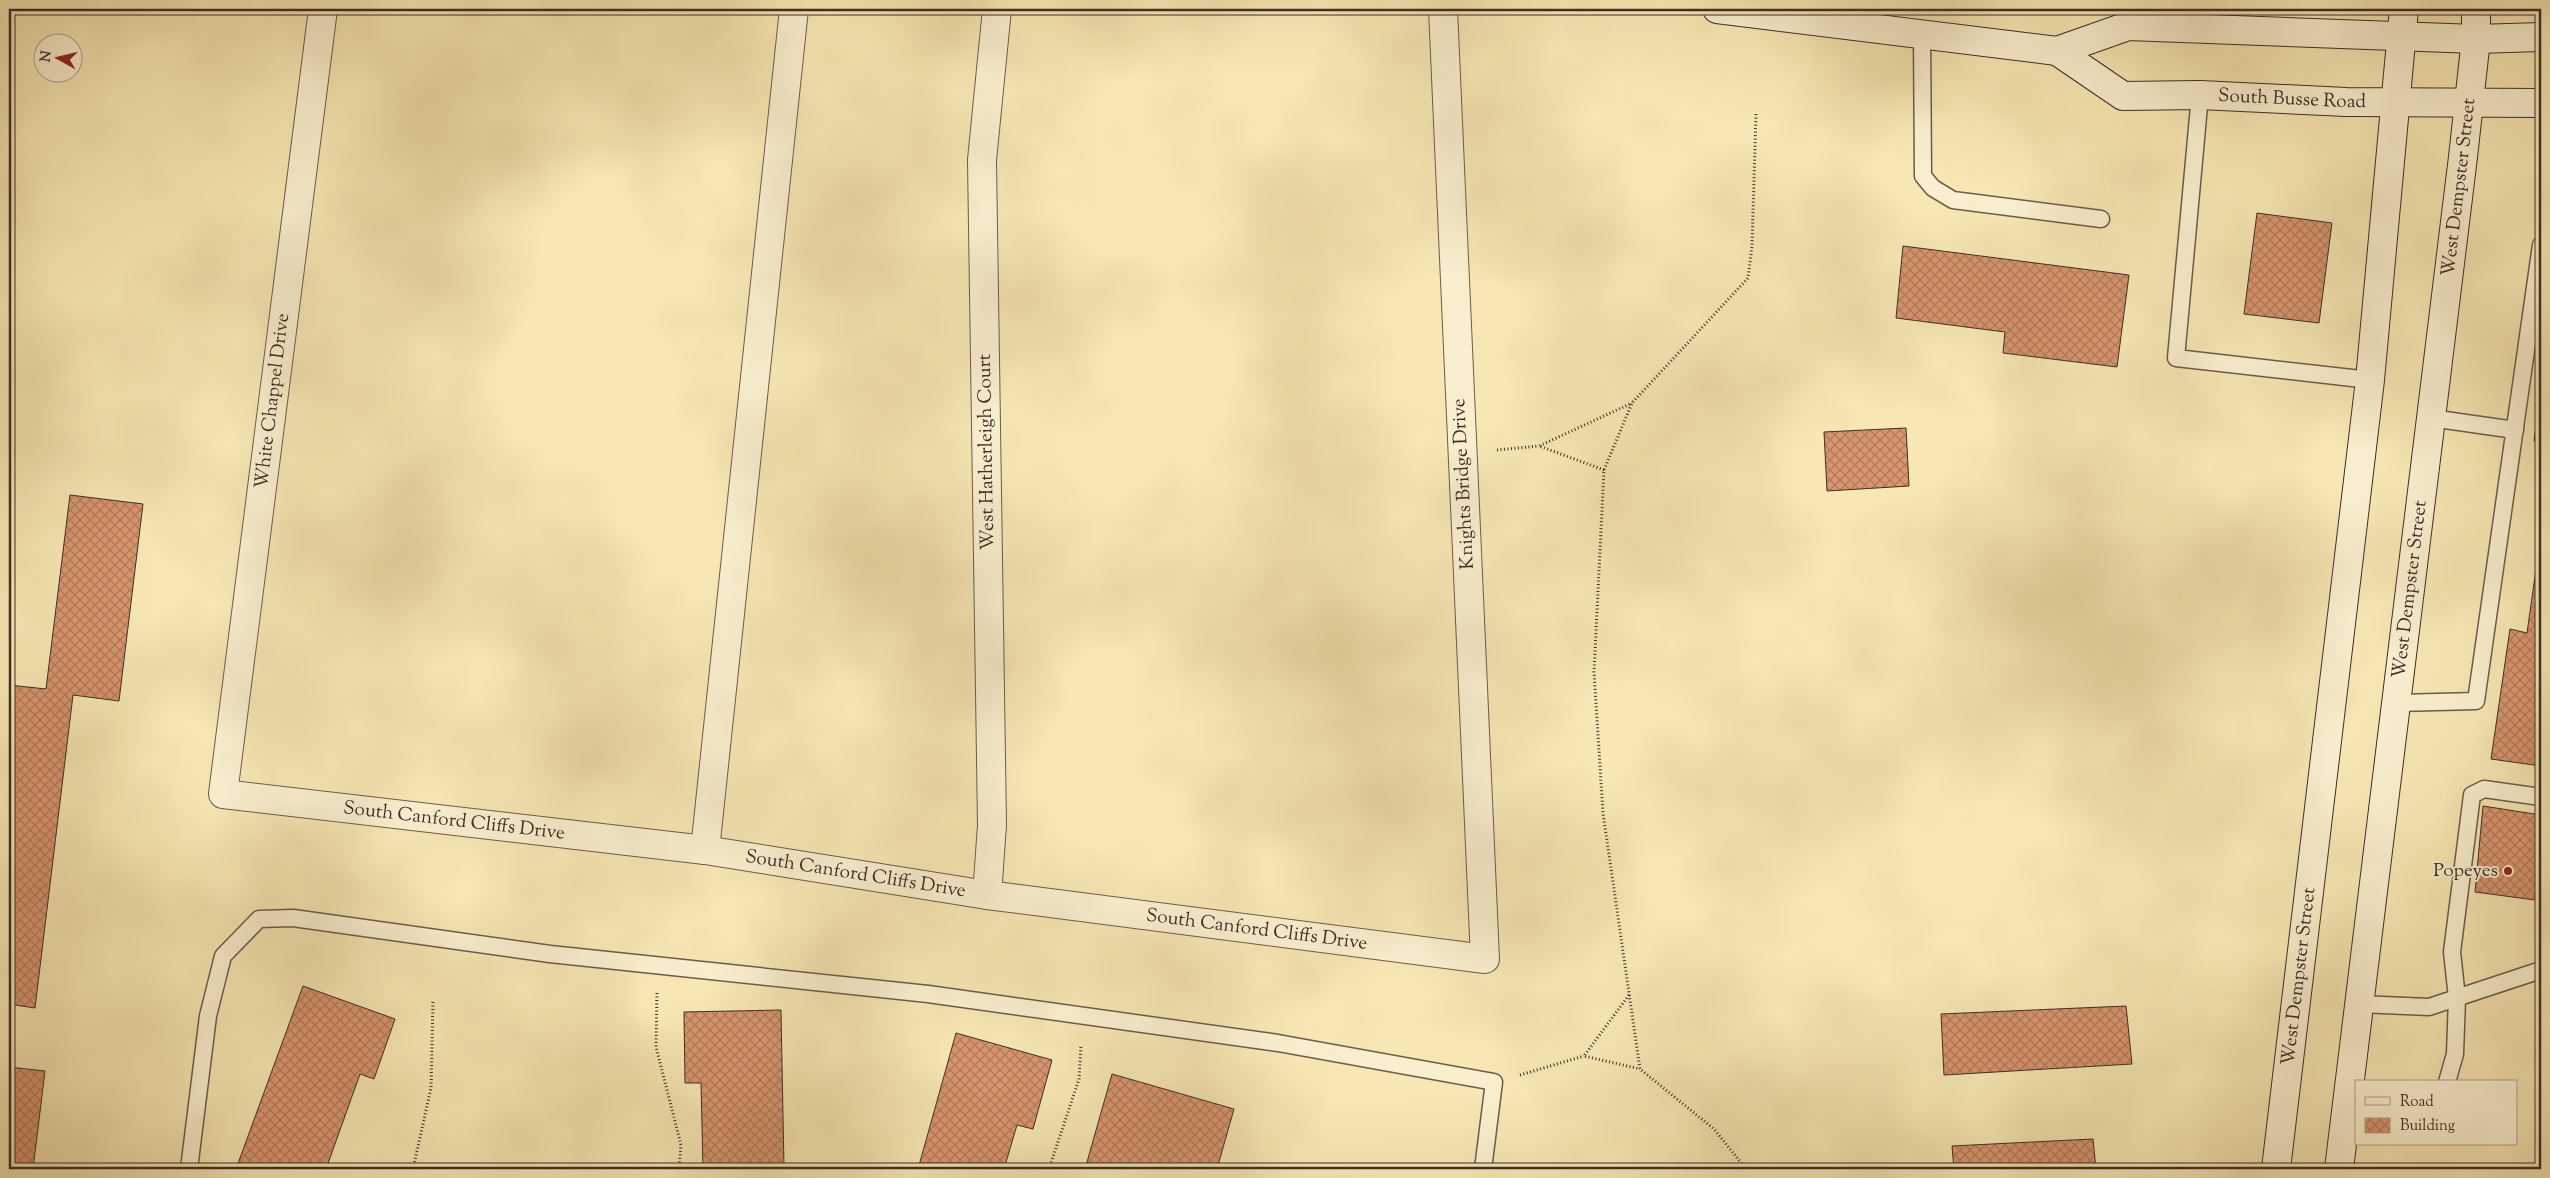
<svg xmlns="http://www.w3.org/2000/svg" width="2550" height="1178" viewBox="0 0 2550 1178" font-family="'Sorts Mill Goudy',serif">
	<defs>
		<pattern id="building-cross-hatch" width="8" height="8" patternUnits="userSpaceOnUse" patternTransform="scale(1.25)"><rect width="8" height="8" fill="#d9956f"/><path d="M0 0l8 8M0 8l8-8" fill="none" stroke="#b17a5b"/></pattern>
	</defs>
	<rect width="100%" height="100%" fill="#f6e7b4"/>
	<filter id="stains"><feTurbulence type="fractalNoise" baseFrequency=".004" numOctaves="4"/><feColorMatrix values="0 0 0 0 .2 0 0 0 0 .09 0 0 0 0 .02 0 0 0 .5 -.17"/></filter>
	<radialGradient id="worn" r=".72"><stop offset=".6" stop-color="#630" stop-opacity="0"/><stop offset="1" stop-color="#630" stop-opacity=".3"/></radialGradient>
	<g fill="url(#building-cross-hatch)" stroke="#3c2f27">
		<polygon points="2257,213 2332,223 2319,323 2244,314"/>
		<polygon points="1903,246 2129,275 2117,367 2003,353 2005,332 1896,318"/>
		<polygon points="2541,388 2541,442 2534,441"/>
		<polygon points="1906,428 1909,486 1827,491 1824,432"/>
		<polygon points="70,495 143,504 119,701 73,695 35,1008 9,1004 9,685 46,689"/>
		<polygon points="2541,534 2541,766 2491,759 2510,629 2527,633"/>
		<polygon points="2483,806 2541,815 2541,850 2535,900 2475,892"/>
		<polygon points="303,986 395,1019 374,1079 360,1074 326,1169 236,1169"/>
		<polygon points="2126,1006 2132,1064 1944,1075 1941,1014"/>
		<polygon points="781,1010 784,1169 703,1169 701,1083 685,1083 684,1012"/>
		<polygon points="956,1033 1052,1060 1033,1129 1017,1125 1004,1169 918,1169"/>
		<polygon points="9,1067 45,1071 33,1169 9,1169"/>
		<polygon points="1112,1074 1234,1109 1217,1169 1085,1169"/>
		<polygon points="2093,1139 2096,1169 1954,1169 1952,1146"/>
	</g>
	<g fill="none" stroke-linecap="round" stroke-linejoin="round">
		<defs>
			<g id="service">
				<polyline points="1922,34 1923,176 1933,188 1953,200 2101,219"/>
				<polyline points="2200,95 2176,358 2370,380"/>
				<polyline points="2431,418 2515,430"/>
				<polyline points="2397,703 2476,701 2541,245"/>
				<polyline points="2359,1004 2429,1007 2541,970"/>
				<polyline points="2447,1082 2455,1054 2457,998 2452,952 2472,795 2484,789 2541,797"/>
				<polyline points="189,1169 208,1016 223,956 259,919 293,918 550,954 928,994 1278,1043 1494,1082 1483,1169"/>
			</g>
			<g id="minor">
				<path id="s1" d="M323,9L223,794L705,850L987,895L1485,959L1443,9"/>
				<polyline points="705,850 794,9"/>
				<polyline points="987,895 992,825 982,160 997,9"/>
			</g>
			<g id="secondary">
				<polyline points="1717,9 2057,51 2128,26 2476,39 2541,37"/>
				<path id="s2" d="M2057,51L2123,96L2200,95L2346,102L2541,103"/>
				<path id="s3" d="M2276,1169L2370,380L2404,9"/>
				<path id="s4" d="M2339,1169L2463,157L2476,39V9"/>
			</g>
		</defs>
		<use href="#service" stroke="#6a5d4a" stroke-width="19"/>
		<use href="#minor" stroke="#6a5d4a" stroke-width="30"/>
		<use href="#secondary" stroke="#3c2f27" stroke-width="30"/>
		<g stroke="#3c2f27" stroke-width="3" stroke-dasharray="1 2.5" stroke-linecap="butt">
			<polyline points="1497,450 1539,446"/>
			<polyline points="1604,470 1539,446 1632,403"/>
			<polyline points="657,993 656,1047 681,1145 679,1169"/>
			<polyline points="1629,995 1584,1056 1640,1069"/>
			<polyline points="1520,1075 1584,1056"/>
			<polyline points="413,1169 431,1088 433,1000"/>
			<polyline points="1049,1169 1079,1079 1081,1045"/>
			<polyline points="1746,1169 1714,1129 1640,1069 1603,813 1594,672 1604,470 1632,403 1748,278 1752,246 1756,113"/>
		</g>
		<use href="#service" stroke="#f9efce" stroke-width="16"/>
		<use href="#minor" stroke="#f9efce" stroke-width="28"/>
		<use href="#secondary" stroke="#f9efce" stroke-width="28"/>
	</g>
	<circle fill="#8f2418" stroke="#f9efce" stroke-width="2" cx="2508" cy="871" r="5"/>
	<g text-anchor="middle" dominant-baseline="central" stroke-width="4" stroke-linejoin="round" paint-order="stroke">
		<g font-size="19" fill="#3c2f27" stroke="#f9efce">
			<text stroke="none"><textPath href="#s2" startOffset="249">South Busse Road</textPath></text>
			<text stroke="none"><textPath href="#s4" startOffset="989">West Dempster Street</textPath></text>
			<text transform="translate(273 401) rotate(-83)">White Chappel Drive</text>
			<text transform="translate(987 452) rotate(-91)">West Hatherleigh Court</text>
			<text transform="translate(1464 484) rotate(-93)">Knights Bridge Drive</text>
			<text stroke="none"><textPath href="#s4" startOffset="584">West Dempster Street</textPath></text>
			<text stroke="none"><textPath href="#s1" startOffset="1024">South Canford Cliffs Drive</textPath></text>
			<text stroke="none"><textPath href="#s1" startOffset="1429">South Canford Cliffs Drive</textPath></text>
			<text stroke="none"><textPath href="#s1" startOffset="1834">South Canford Cliffs Drive</textPath></text>
			<text stroke="none"><textPath href="#s3" startOffset="194">West Dempster Street</textPath></text>
		</g>
		<g font-size="19" fill="#3c2f27" stroke="#f9efce" text-anchor="end">
			<text x="2498" y="871">Popeyes</text>
		</g>
	</g>
	<rect width="2550" height="1178" fill="none" stroke="#f6e7b4" stroke-width="30"/>
	<rect x="10" y="10" width="2530" height="1158" fill="none" stroke="#3c2f27" stroke-width="2.5"/>
	<rect x="15" y="15" width="2520" height="1148" fill="none" stroke="#3c2f27"/>
	<rect x="2355" y="1080" width="162" height="65" fill="#f9efce" stroke="#ada28b"/>
	<rect x="2365" y="1097" width="25" height="8" fill="#f9efce" stroke="#ada28b"/>
	<text x="2400" y="1106" font-size="15" fill="#3c2f27">Road</text>
	<rect x="2365" y="1118" width="25" height="15" fill="url(#building-cross-hatch)" stroke="#ada28b"/>
	<text x="2400" y="1130" font-size="15" fill="#3c2f27">Building</text>
	<g transform="translate(58 58) rotate(278)"><circle r="24" fill="#f9efce" stroke="#ada28b"/>
	<path d="M0-4L9 19L0 12L-9 19Z" fill="#8f2418"/>
	<text y="-8" font-size="14" font-weight="bold" text-anchor="middle" fill="#3c2f27">N</text>
	</g>
	<rect width="100%" height="100%" filter="url(#stains)"/>
	<rect width="100%" height="100%" fill="url(#worn)"/>
</svg>
